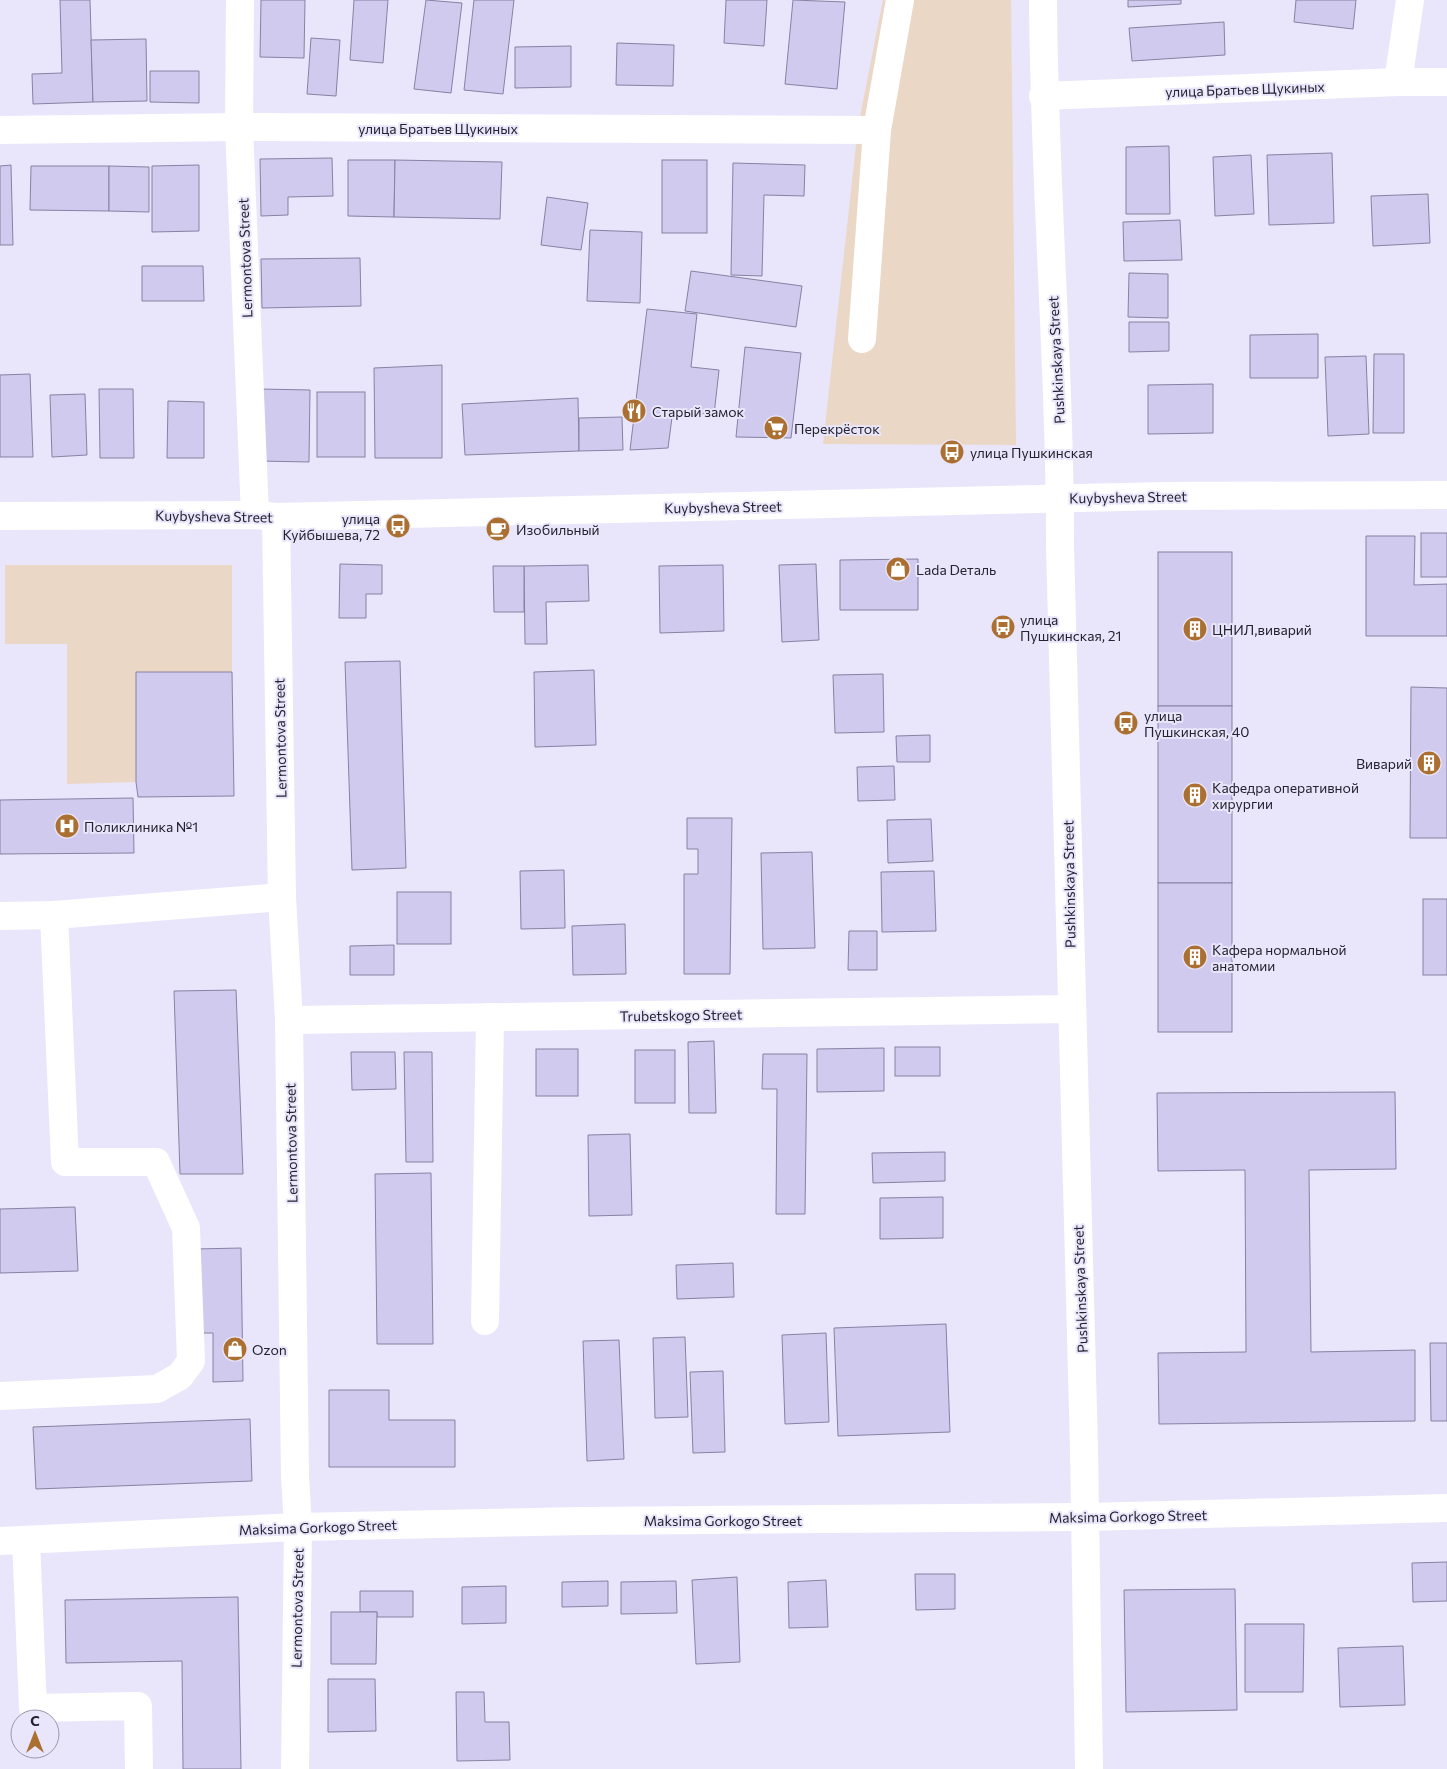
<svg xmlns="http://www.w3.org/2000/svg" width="1447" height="1769" viewBox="0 0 1447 1769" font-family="Commissioner,sans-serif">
	<rect width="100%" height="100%" fill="#e9e6fb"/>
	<g fill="#ead7c6">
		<polygon points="883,0 1011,0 1016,445 823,444 858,127"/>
		<polygon points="5,565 232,565 232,672 136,673 136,782 67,784 67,644 5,644"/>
	</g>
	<g fill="#cfcaee" stroke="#8782a2">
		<polygon points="60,0 90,0 93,102 33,104 32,74 62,73"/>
		<polygon points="261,0 305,0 304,58 260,57"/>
		<polygon points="354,0 388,0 383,63 350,60"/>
		<polygon points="426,0 462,3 451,93 414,89"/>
		<polygon points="474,0 514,0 503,94 464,90"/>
		<polygon points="726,0 767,0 764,46 724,43"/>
		<polygon points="793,0 845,2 837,89 785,84"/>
		<polygon points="1128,0 1181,0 1181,4 1128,7"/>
		<polygon points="1296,0 1356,0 1353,29 1294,22"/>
		<polygon points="1224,22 1225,55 1132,61 1129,28"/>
		<polygon points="311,38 340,40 336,96 307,94"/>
		<polygon points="146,39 147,101 93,102 91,40"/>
		<polygon points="617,43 674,45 673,86 616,85"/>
		<polygon points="571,46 571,87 515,88 515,47"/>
		<polygon points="150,71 199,71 199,103 150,102"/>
		<polygon points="1169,146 1170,214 1126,214 1126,147"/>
		<polygon points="1332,153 1334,223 1269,225 1267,155"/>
		<polygon points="1251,155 1254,214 1215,216 1213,157"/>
		<polygon points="332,158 333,196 288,197 288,215 261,216 260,159"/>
		<polygon points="348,160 395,160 394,217 348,216"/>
		<polygon points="395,160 502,162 500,219 394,217"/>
		<rect x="662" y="160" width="45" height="73"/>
		<polygon points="733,163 805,165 804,196 764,195 762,276 731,275"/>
		<polygon points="11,165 13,245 0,245 0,166"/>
		<polygon points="199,165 199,231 152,232 152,166"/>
		<polygon points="31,166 109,166 109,211 30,210"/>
		<polygon points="109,166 149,167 149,212 109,211"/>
		<polygon points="1428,194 1430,243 1373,246 1371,196"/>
		<polygon points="547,197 588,203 581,250 541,245"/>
		<polygon points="1180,220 1182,260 1124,261 1123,222"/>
		<polygon points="590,230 642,232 640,303 587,301"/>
		<polygon points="360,258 361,306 262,308 261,259"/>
		<polygon points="142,266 203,266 204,301 142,301"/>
		<polygon points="691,271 802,286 796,327 685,311"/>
		<polygon points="1129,273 1168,274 1168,318 1128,317"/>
		<polygon points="647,309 697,314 691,367 719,370 714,415 673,410 668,448 630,450"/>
		<polygon points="1129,322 1169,322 1169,351 1129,352"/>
		<polygon points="1318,334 1318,378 1250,378 1250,335"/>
		<polygon points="745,347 801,353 791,438 736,437"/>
		<polygon points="1374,354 1404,354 1404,433 1373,433"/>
		<polygon points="1366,356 1369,434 1328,436 1325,357"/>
		<polygon points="442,365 442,458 375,458 374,368"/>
		<polygon points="30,374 33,457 0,457 0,375"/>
		<polygon points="1213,384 1213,433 1148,434 1148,385"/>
		<polygon points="99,389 133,389 134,458 100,458"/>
		<polygon points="260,389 310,390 309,462 259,461"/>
		<rect x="317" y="392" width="48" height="65"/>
		<polygon points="85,394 87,455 52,457 50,395"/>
		<polygon points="578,398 579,451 465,455 462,404"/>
		<polygon points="168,401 204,402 204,458 167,458"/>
		<polygon points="622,417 623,450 579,451 579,418"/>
		<rect x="1421" y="533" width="26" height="44"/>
		<polygon points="1366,536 1415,536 1414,585 1447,584 1447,636 1366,636"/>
		<rect x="1158" y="552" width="74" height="154"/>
		<polygon points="918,559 918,610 840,610 840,560"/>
		<polygon points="340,564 382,565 382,594 366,594 366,618 339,618"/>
		<polygon points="816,564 819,640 782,642 779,565"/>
		<polygon points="588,565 589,601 546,602 547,644 525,644 524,566"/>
		<polygon points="723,565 724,631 660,633 659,566"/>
		<polygon points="493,566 524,566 524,612 494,612"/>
		<polygon points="400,661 406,868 352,870 345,662"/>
		<polygon points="594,670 596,745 535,747 534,672"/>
		<polygon points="136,672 232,672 234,796 138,797 136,782"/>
		<polygon points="883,674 884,732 835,733 833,675"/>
		<polygon points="1411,687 1447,688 1447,838 1410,838"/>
		<rect x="1158" y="706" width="74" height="177"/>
		<polygon points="930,735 930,762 897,762 896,736"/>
		<polygon points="894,766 895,800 858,801 857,767"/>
		<polygon points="133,798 134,853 0,854 0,800"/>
		<polygon points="687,818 732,818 730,974 684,974 684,874 698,874 698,849 687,849"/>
		<polygon points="931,819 933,861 888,863 887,820"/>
		<polygon points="812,852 815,948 763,949 761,853"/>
		<polygon points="564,870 565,928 521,929 520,871"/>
		<polygon points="934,871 936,931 882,932 881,872"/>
		<rect x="1158" y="883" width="74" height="149"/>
		<rect x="397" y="892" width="54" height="52"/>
		<rect x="1423" y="899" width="24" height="76"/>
		<polygon points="625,924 626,974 573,975 572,926"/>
		<polygon points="849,931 877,931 877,970 848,970"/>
		<polygon points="394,945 394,975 350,975 350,946"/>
		<polygon points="236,990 243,1174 180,1174 174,991"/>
		<polygon points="714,1041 716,1113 689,1113 688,1042"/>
		<rect x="895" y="1047" width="45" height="29"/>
		<polygon points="884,1048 884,1091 817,1092 817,1049"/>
		<rect x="536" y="1049" width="42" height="47"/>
		<rect x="635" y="1050" width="40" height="53"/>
		<polygon points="351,1052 395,1052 396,1089 352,1090"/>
		<polygon points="404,1052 432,1052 433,1162 406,1162"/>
		<polygon points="763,1054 807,1054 805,1214 776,1214 777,1089 762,1089"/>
		<polygon points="1395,1092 1396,1169 1309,1170 1311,1352 1415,1350 1415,1421 1159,1424 1158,1353 1246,1352 1245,1170 1158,1171 1157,1093"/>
		<polygon points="630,1134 632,1215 589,1216 588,1135"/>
		<polygon points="945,1152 945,1181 873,1183 872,1153"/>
		<polygon points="431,1173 433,1344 377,1344 375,1174"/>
		<polygon points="943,1197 943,1238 880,1239 880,1198"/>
		<polygon points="75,1207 78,1271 0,1273 0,1209"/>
		<polygon points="241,1248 243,1381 213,1382 213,1333 196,1333 195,1249"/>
		<polygon points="733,1263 734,1297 677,1299 676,1265"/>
		<polygon points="946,1324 950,1432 838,1436 834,1328"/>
		<polygon points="826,1333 829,1422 785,1424 782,1335"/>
		<polygon points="685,1337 688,1417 655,1418 653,1338"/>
		<polygon points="619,1340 624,1459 587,1461 583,1341"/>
		<polygon points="1430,1343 1447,1343 1447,1421 1431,1421"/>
		<polygon points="723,1371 725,1452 693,1453 690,1372"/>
		<polygon points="329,1390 389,1390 389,1420 455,1420 455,1467 329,1467"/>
		<polygon points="250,1419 252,1481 36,1489 33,1427"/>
		<polygon points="1447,1562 1447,1601 1413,1602 1412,1563"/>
		<polygon points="915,1574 955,1574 955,1609 916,1610"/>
		<polygon points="737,1577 740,1662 696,1664 692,1580"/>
		<polygon points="826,1580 828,1627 789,1628 788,1582"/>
		<polygon points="608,1581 608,1606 562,1607 562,1582"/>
		<polygon points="676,1581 677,1613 621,1614 621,1582"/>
		<polygon points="506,1586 506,1623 462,1624 462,1587"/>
		<polygon points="1235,1589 1237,1710 1126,1712 1124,1590"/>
		<polygon points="360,1591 413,1591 413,1617 377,1617 377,1612 360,1612"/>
		<polygon points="238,1597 241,1769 183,1769 182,1661 66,1663 65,1600"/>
		<polygon points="331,1612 377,1612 376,1664 331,1664"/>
		<polygon points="1245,1624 1304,1624 1303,1692 1245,1692"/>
		<polygon points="1403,1646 1405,1705 1340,1707 1338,1648"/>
		<polygon points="328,1679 375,1679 376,1731 328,1732"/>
		<polygon points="456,1692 484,1692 485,1722 509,1722 510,1760 457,1761"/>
	</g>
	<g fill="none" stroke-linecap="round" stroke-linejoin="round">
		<g stroke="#fff" stroke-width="28">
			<polyline points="240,0 239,127 255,515"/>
			<path d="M1043,0C1044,182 1060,364 1060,546L1084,1448L1089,1769"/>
			<polyline points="1398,82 1410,0"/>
			<polyline points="1043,96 1398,82 1447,82"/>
			<polyline points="0,130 239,127 877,130"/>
			<polyline points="862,339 877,130 900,0"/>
			<polyline points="0,516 255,515 276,517 1165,496 1447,495"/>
			<polyline points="276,517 282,897 289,1020 295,1476 298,1527 295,1769"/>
			<polyline points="0,916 54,915 282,897"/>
			<polyline points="289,1020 1072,1009"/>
			<polyline points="485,1321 490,1017"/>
			<polyline points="0,1396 157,1389 180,1376 191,1361 186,1228 156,1162 65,1162 54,915"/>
			<polyline points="26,1540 33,1708 138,1706 139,1769"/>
			<polyline points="0,1541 298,1527 584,1521 1086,1517 1447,1508"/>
		</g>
	</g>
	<defs>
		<symbol id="restaurant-disc" viewBox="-11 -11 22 22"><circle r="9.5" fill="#ab7031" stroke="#e9e6fb"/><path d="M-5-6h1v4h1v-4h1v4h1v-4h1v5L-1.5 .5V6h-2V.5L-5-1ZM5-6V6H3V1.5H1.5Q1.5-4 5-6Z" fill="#fff"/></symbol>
		<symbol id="supermarket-disc" viewBox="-11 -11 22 22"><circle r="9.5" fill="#ab7031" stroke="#e9e6fb"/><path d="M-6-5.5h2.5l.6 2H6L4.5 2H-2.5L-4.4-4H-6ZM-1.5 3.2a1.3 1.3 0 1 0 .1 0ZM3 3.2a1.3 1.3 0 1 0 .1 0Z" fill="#fff"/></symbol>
		<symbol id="bus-disc" viewBox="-11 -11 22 22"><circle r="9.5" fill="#ab7031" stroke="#e9e6fb"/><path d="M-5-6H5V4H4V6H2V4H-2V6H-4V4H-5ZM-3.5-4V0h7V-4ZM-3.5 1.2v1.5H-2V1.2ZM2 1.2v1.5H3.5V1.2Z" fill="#fff"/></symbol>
		<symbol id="cafe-disc" viewBox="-11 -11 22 22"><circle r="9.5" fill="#ab7031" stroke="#e9e6fb"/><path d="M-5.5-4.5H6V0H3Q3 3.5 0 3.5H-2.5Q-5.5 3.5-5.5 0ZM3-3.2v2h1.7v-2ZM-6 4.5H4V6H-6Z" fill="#fff"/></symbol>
		<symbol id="shop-disc" viewBox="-11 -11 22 22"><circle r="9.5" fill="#ab7031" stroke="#e9e6fb"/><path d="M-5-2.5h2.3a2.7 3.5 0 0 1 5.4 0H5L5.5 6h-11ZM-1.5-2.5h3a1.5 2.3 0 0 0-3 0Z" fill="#fff"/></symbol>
		<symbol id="building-disc" viewBox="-11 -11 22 22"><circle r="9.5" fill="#ab7031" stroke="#e9e6fb"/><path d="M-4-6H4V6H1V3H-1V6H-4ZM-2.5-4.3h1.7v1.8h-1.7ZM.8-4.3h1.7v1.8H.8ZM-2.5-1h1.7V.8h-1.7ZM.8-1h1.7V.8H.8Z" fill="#fff"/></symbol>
		<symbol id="hospital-disc" viewBox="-11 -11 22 22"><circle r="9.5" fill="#ab7031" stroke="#e9e6fb"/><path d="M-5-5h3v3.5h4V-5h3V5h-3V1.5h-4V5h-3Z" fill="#fff"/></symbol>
	</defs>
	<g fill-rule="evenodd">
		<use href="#restaurant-disc" x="620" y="397" width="28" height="28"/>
		<use href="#supermarket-disc" x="762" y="414" width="28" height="28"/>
		<use href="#bus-disc" x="938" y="438" width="28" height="28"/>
		<use href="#bus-disc" x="384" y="512" width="28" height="28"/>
		<use href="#cafe-disc" x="484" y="515" width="28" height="28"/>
		<use href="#shop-disc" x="884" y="555" width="28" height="28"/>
		<use href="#bus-disc" x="989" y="613" width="28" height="28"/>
		<use href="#building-disc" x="1181" y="615" width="28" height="28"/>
		<use href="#bus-disc" x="1112" y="709" width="28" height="28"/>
		<use href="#building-disc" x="1415" y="749" width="28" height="28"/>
		<use href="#building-disc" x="1181" y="781" width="28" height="28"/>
		<use href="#hospital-disc" x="53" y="812" width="28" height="28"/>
		<use href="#building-disc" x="1181" y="943" width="28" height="28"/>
		<use href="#shop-disc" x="221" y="1335" width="28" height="28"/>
	</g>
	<g text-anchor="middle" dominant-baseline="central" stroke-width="4" stroke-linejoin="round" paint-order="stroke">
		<g font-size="14" fill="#252330" stroke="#e9e6fb">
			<text transform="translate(1245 89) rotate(-2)">улица Братьев Щукиных</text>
			<text x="438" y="128">улица Братьев Щукиных</text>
			<text transform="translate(245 258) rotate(-92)">Lermontova Street</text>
			<text transform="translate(1056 360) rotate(-93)">Pushkinskaya Street</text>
			<text transform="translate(1128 497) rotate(-1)">Kuybysheva Street</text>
			<text transform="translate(723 507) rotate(-1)">Kuybysheva Street</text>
			<text transform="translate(214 516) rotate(1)">Kuybysheva Street</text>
			<text transform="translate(280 738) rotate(-91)">Lermontova Street</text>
			<text transform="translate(1069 884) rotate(-91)">Pushkinskaya Street</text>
			<text transform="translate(681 1015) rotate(-1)">Trubetskogo Street</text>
			<text transform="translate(291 1143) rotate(-91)">Lermontova Street</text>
			<text transform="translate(1080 1289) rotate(-92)">Pushkinskaya Street</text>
			<text transform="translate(1128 1516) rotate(-1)">Maksima Gorkogo Street</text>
			<text x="723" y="1520">Maksima Gorkogo Street</text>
			<text transform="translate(318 1527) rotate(-2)">Maksima Gorkogo Street</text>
			<text transform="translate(297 1608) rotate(-89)">Lermontova Street</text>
		</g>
		<g font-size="14" fill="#252330" stroke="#e9e6fb" text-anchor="start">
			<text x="652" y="411">Старый замок</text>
			<text x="794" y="428">Перекрёсток</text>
			<text x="970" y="452">улица Пушкинская</text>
			<text x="380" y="518" text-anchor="end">улица<tspan x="380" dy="16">Куйбышева, 72</tspan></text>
			<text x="516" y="529">Изобильный</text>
			<text x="916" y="569">Lada Dеталь</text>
			<text x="1020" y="619">улица<tspan x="1020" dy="16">Пушкинская, 21</tspan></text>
			<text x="1212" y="629">ЦНИЛ,виварий</text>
			<text x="1144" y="715">улица<tspan x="1144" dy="16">Пушкинская, 40</tspan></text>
			<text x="1412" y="763" text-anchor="end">Виварий</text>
			<text x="1212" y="787">Кафедра оперативной<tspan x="1212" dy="16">хирургии</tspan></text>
			<text x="84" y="826">Поликлиника №1</text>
			<text x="1212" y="949">Кафера нормальной<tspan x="1212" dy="16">анатомии</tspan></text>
			<text x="252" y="1349">Ozon</text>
		</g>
	</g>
	<g transform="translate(35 1734)"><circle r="24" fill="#e9e6fb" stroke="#9b98aa"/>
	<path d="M0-4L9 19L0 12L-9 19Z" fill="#ab7031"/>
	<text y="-8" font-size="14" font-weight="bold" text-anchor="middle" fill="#252330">С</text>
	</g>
</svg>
